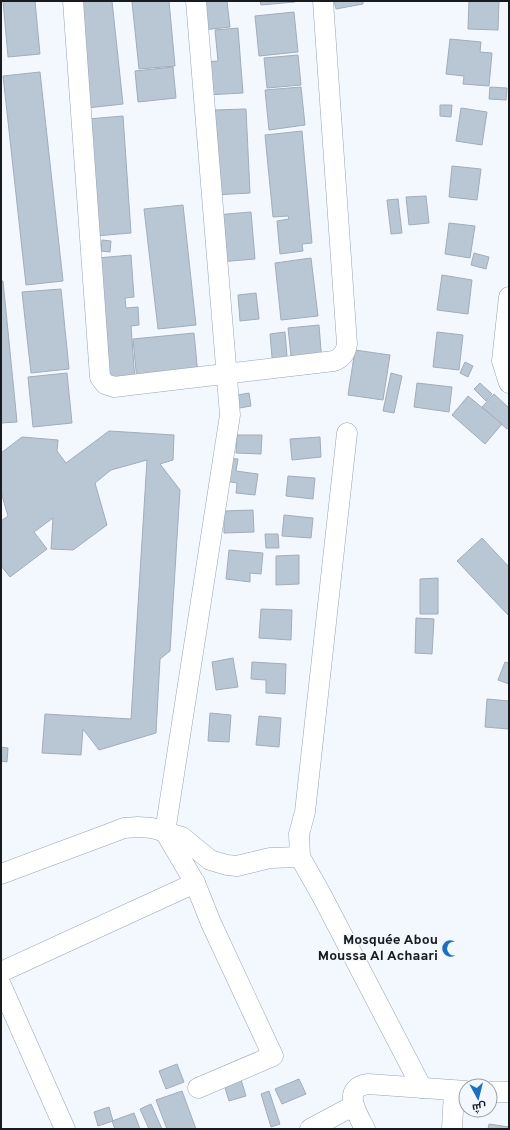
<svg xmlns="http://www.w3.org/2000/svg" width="510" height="1130" viewBox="0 0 510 1130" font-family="Overpass,Cairo,sans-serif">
	<rect width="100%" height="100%" fill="#f3f8fe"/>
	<g fill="#b9c6d4" stroke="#a1adbb">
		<polygon points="3,1 35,1 40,54 8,57"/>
		<polygon points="76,1 112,1 123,104 87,108"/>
		<polygon points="134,1 169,1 175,66 139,69 132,2"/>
		<polygon points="199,1 227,1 230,27 203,30"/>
		<polygon points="260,1 295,1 295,2 261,5"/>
		<polygon points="334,1 363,1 363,4 336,9"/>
		<polygon points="469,1 499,1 498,30 468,29"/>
		<polygon points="294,12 298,52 259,56 255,16"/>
		<polygon points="238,28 243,93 206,95 203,62 218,61 215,30"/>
		<polygon points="450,39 481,42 480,52 492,53 489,86 463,84 464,76 446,74"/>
		<polygon points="298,55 301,85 267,88 264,58"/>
		<polygon points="173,67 176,98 138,102 135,71"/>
		<polygon points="40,72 63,281 26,285 3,76"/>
		<polygon points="301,87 305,125 269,130 265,90"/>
		<polygon points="490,87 507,88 506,100 489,99"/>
		<polygon points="440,105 452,105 451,117 440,116"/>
		<polygon points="461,108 487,112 482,145 456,141"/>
		<polygon points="246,109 250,193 214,195 215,110"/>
		<polygon points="123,116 131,233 95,236 88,119"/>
		<polygon points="302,131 312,243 302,244 303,251 280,254 277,221 289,219 288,216 273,217 265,135"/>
		<polygon points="452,166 481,169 477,200 449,197"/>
		<polygon points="426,196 429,223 409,225 406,197"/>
		<polygon points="398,199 402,233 391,234 387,200"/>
		<polygon points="183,205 196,325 158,329 144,209"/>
		<polygon points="251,212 255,259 219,262 215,215"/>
		<polygon points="449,223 475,226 470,258 445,254"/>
		<polygon points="102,240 111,241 110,252 101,251"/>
		<polygon points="474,253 489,257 486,269 471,265"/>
		<polygon points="131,255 134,297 125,298 126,308 138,307 139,325 131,326 135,381 105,383 97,258"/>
		<polygon points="311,258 318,316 281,320 275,263"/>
		<polygon points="442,275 472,280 468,314 437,310"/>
		<polygon points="1,281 3,281 17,422 1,423"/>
		<polygon points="61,289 69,369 31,373 22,292"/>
		<polygon points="256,293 259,319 240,321 238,295"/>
		<polygon points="319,325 322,363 292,365 288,328"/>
		<polygon points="285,332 288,368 273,369 270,334"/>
		<polygon points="437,332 463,335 459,370 433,367"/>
		<polygon points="194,333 198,375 137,381 133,339"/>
		<polygon points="355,350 390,355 383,400 348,395"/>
		<polygon points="465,362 473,366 468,377 460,373"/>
		<polygon points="67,373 72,423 33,427 28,377"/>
		<polygon points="391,373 402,376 394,413 383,411"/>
		<polygon points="417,383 452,387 449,412 414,407"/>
		<polygon points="480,383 492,394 486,401 474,389"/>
		<polygon points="249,393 251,406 234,409 232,396"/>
		<polygon points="494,394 509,408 509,427 507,429 482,407"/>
		<polygon points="468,396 502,424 485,444 452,415"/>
		<polygon points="109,431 174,435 173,460 160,464 180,490 170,651 160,659 156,733 99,750 83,729 81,755 42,753 45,714 131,719 147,460 111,470 95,483 107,525 73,550 51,549 53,518 34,532 47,549 10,577 1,566 1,521 8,516 1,492 1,453 22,437 58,440 57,451 66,463"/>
		<polygon points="237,435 262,435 261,454 236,453"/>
		<polygon points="320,437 321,457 292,460 290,439"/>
		<polygon points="228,458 238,459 236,471 258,474 255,495 236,493 237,483 225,481"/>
		<polygon points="288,476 315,478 313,499 286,496"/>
		<polygon points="253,510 254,532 224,533 224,511"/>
		<polygon points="284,515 313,518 311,538 282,536"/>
		<polygon points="265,534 278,534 279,548 266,548"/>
		<polygon points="482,538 509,567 509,616 457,561"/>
		<polygon points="229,550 263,553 261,574 250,573 250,582 226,579"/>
		<polygon points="299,555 299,584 276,585 276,556"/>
		<polygon points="438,578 438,614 420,614 420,579"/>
		<polygon points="261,609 292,610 291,640 259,638"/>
		<polygon points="416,618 434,619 432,654 415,653"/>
		<polygon points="233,658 238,687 216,690 212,662"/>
		<polygon points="252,662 286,664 285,694 266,693 266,680 251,679"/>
		<polygon points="505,662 509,663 509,684 498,680"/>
		<polygon points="487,699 509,701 509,729 485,727"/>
		<polygon points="210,713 231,715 229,742 208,741"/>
		<polygon points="259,716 281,718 279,747 256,745"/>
		<polygon points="1,747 8,748 7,762 1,761"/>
		<polygon points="177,1064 184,1082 166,1089 159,1071"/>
		<polygon points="239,1073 246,1096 229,1101 222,1078"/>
		<polygon points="299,1079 306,1094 282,1104 275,1089"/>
		<polygon points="182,1091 196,1129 167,1129 156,1100"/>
		<polygon points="269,1091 280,1124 271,1127 261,1094"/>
		<polygon points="151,1104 162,1129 149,1129 140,1109"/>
		<polygon points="109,1107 113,1121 98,1126 94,1112"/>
		<polygon points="134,1113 140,1129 115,1129 112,1121"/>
		<polygon points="489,1124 509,1127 509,1129 488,1129"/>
	</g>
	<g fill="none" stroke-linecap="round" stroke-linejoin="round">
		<defs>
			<g id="minor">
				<path d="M73,1L100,377L105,384L114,387L334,361C342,358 346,352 347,344L323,1"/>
				<polyline points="196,1 230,415 165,832 195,883 211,923 273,1056 198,1088"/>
				<polyline points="509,297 502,361 509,383"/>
				<polyline points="347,433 305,812 299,834 300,857 322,896 422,1088"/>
				<polyline points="1,874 111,833 124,828 138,827 152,828 182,837 210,860 227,865 237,866 270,858 300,857"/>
				<polyline points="1,972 195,883"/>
				<polyline points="1,985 65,1129"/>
				<polyline points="490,1092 509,1092"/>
				<polyline points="310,1129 353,1106"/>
				<path d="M365,1129C358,1115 340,1088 368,1084L466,1091"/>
				<polyline points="452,1129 454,1091"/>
			</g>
		</defs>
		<use href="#minor" stroke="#97a4b1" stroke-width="21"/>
		<use href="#minor" stroke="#fff" stroke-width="20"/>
	</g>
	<defs>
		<symbol id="mosque-bare" viewBox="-9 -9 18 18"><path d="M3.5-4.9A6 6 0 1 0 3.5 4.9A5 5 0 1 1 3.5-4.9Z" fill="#1b71bf" stroke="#f3f8fe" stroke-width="2.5" paint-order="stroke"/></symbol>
	</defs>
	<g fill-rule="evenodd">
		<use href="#mosque-bare" x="438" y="936" width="25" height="25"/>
	</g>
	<g text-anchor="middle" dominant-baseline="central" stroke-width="3" stroke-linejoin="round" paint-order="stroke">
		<g font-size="14" font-weight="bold" fill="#181c21" stroke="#f3f8fe" text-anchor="end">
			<text x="438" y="940">Mosquée Abou<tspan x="438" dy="16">Moussa Al Achaari</tspan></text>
		</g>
	</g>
	<rect width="510" height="1130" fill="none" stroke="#181c21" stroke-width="4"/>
	<g transform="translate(478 1098) rotate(173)"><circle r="19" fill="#f3f8fe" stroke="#9ba0a6"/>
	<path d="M0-3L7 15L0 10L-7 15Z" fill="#1b71bf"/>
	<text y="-6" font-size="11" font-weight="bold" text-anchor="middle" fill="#181c21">ش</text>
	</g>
</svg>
